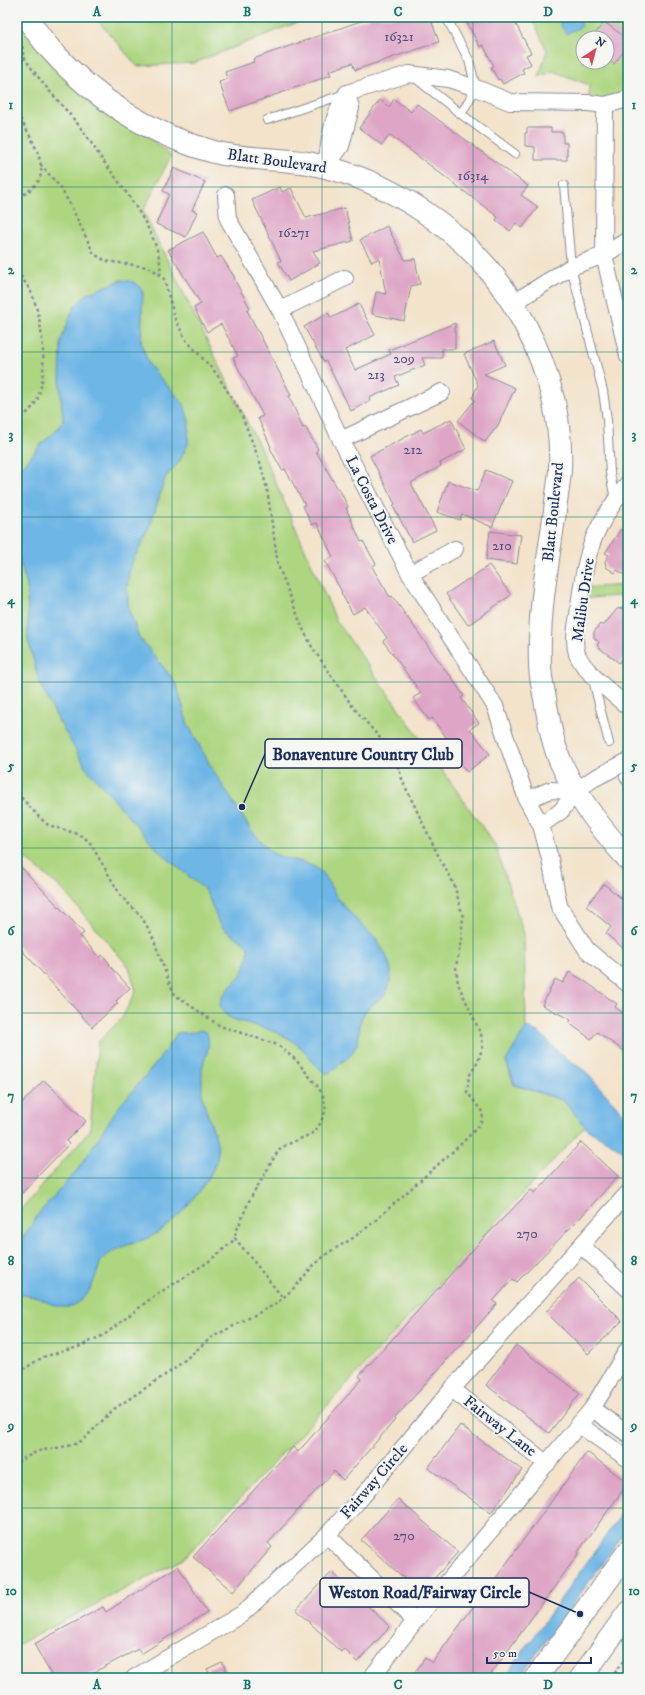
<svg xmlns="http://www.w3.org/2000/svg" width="645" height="1695" viewBox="0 0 645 1695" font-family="'IM FELL DW Pica',serif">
	<rect width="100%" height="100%" fill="#f6f6f2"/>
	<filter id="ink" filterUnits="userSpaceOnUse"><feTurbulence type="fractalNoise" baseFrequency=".025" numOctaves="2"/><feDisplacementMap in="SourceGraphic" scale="8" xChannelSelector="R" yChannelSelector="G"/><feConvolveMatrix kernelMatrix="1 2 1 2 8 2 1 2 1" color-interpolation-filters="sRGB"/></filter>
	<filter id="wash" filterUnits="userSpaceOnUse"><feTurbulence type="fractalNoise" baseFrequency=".012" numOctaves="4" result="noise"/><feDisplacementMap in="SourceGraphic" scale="16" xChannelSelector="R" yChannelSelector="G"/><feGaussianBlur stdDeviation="0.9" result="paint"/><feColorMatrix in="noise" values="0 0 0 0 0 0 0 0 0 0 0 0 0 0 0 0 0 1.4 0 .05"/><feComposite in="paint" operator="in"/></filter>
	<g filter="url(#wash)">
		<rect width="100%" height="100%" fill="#f3e3cb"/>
		<g fill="#aed681" stroke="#648270" fill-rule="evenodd">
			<polygon points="17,17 111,105 171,156 143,211 264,456 336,620 495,845 524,934 526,1028 506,1061 514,1085 563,1100 585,1126 311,1423 183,1559 17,1645 17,1214 90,1130 98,1042 122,1018 136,991 129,967 60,887 17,852"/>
			<polygon points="95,17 311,17 194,63 137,66"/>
			<path d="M531,17H628V99L589,103V85L553,71L539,77L547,50ZM583,38H607V62H583Z"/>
			<polygon points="628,585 628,595 580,599 581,588"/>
		</g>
		<g fill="#6eb6e6" stroke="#4472a2">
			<polygon points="556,17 578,17 582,26 566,34"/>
			<path d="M121,280C132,281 139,282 143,293L141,343L149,365L184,404L189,421L188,444L179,462L165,478L149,530L130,566L127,589L129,610L139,637L173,679L178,689L188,725L213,770L251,830L272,853L284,858L302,862L315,867L324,874L336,896L351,914L376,939L386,955L391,969L390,983L386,994L366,1010L361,1019L358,1042L351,1055L329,1073H325C314,1066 309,1054 299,1046C281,1030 255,1026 232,1019C205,1004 231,989 241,975C246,967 248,957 249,947L245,943L224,929L218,921L209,898L204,889L161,853L87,769L57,718L39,681L28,640L27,586L17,551V473L42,443L55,432L63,421L60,385L61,340L74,307L87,294Z"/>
			<polygon points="526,1028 539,1032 562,1055 586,1072 628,1119 628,1155 611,1143 588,1130 563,1100 515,1085 506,1061"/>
			<path d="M200,1030L206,1032C213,1045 204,1057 202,1070C202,1077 202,1085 202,1092C203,1112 219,1134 218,1153C217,1176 174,1225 154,1235C138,1243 115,1246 102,1260C100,1262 99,1267 98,1270C92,1286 87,1302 69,1307C58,1309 48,1302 38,1298C31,1296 24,1295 17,1294V1247L39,1213L79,1168L117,1109L158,1061L177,1033L196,1032Z"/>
			<polygon points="628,1505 628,1528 519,1678 504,1678"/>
		</g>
		<g id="blocks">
			<g fill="#dea5c6">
				<polygon points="372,17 430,17 439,42 355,70 352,63 329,71 331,75 230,111 219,82 227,79 225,72 254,62 253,59"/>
				<polygon points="464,17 512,17 531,53 526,55 531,64 522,69 524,73 503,84 500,79 498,80 491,67 494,66 483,45 480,47"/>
				<polygon points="604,22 628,39 628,46 614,64 607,59 607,38 592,38"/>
				<polygon points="394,99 411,112 417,104 528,186 521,195 538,207 522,228 516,223 510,231 496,220 498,217 390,135 382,145 359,128 380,100 389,107"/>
				<polygon points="527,128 551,128 551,132 563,132 563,143 567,143 567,160 535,160 535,147 525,146 525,133 527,133"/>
				<polygon points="174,168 205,182 192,210 197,212 186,237 156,224 169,194 163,191"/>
				<polygon points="280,187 282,192 291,188 306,218 345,208 353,241 313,251 320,263 289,281 278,262 281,261 252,200"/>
				<polygon points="387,226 405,260 415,259 420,284 411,286 404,321 372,314 376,292 386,294 379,258 372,262 360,240"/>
				<polygon points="203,232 217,258 221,256 235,278 234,279 250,308 247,310 291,395 289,396 303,428 305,427 318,449 316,451 338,489 339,488 348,507 346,508 361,542 363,541 376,564 372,567 390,597 392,596 448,674 449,674 464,696 461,698 479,723 470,729 490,754 467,772 450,751 454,748 432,718 429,720 413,698 421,693 383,641 387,638 365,607 353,614 341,593 342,592 325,561 333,557 317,523 312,525 303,506 305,505 285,469 282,470 270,448 271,447 258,418 263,416 233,358 238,356 221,324 207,332 194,308 201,304 168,250"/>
				<polygon points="359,304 375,335 345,350 355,370 391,354 389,350 455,323 455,349 442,349 442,358 422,358 425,365 395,377 399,385 369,398 370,401 351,411 326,361 324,362 304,327 328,313 331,318"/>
				<polygon points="494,341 505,365 484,374 515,388 498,425 485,442 458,421 475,400 472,398 478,385 464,354"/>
				<polygon points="451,419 466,449 440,463 441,466 411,483 436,530 412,542 393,506 395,504 370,456 421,429 423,433"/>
				<polygon points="486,470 512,481 492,527 462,514 460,520 437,512 448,481 477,491"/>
				<polygon points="621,529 628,534 628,577 617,570 615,573 606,567 605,561 609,555 605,553"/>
				<polygon points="490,531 521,535 517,564 486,560"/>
				<polygon points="489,565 511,595 468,625 446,594 468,579 468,580"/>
				<polygon points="628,607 628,662 623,658 619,663 597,646 599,642 594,638 594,632 600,624 603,626 617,609"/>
				<polygon points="17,863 84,933 80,936 100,958 102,955 110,964 109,965 130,988 116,1001 118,1003 92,1027 17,945"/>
				<polygon points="604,884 628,904 628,941 623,948 606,934 611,927 586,906"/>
				<polygon points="569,972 586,982 617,1004 615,1007 628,1017 628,1054 597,1032 591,1039 569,1023 571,1020 542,1005 555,979 563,983"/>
				<polygon points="44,1080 86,1121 66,1141 69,1144 17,1198 17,1108"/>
				<polygon points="581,1142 618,1176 579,1219 517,1282 513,1279 493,1301 497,1304 394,1419 395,1420 343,1480 334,1471 268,1543 272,1547 233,1592 193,1557 293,1447 298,1452 362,1379 359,1376 478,1244 531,1190 535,1193"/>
				<polygon points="579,1278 622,1321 588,1354 546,1312"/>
				<polygon points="516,1345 580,1393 549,1433 486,1385"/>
				<polygon points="460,1425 522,1470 491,1513 428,1468"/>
				<polygon points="587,1452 628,1483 578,1552 579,1553 488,1678 411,1678 425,1658 432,1663 484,1592 485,1593"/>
				<polygon points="398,1499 458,1552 421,1593 361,1540"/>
				<polygon points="178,1566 207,1612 141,1654 138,1649 83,1678 53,1678 34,1644 103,1607 106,1612"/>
				<polygon points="332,1572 390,1627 357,1662 344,1649 341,1652 296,1610"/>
				<polygon points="222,1662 230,1678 212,1678 207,1669"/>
			</g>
		</g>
	</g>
	<g filter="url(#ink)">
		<use href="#blocks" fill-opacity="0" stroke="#878994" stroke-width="1"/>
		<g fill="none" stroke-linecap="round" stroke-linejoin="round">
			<defs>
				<g id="lane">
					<polyline points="446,17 469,60 476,88 461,114"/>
					<polyline points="414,77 461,114 515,154"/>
					<polyline points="267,120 345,94"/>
					<polyline points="564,185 571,267 603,391 607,420 610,473 615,500"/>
					<polyline points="593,680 609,743"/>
					<polyline points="624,777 628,783"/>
				</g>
				<g id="street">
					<polyline points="347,93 409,74 448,79 476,88 510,102 589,103 605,105 628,99"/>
					<path d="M347,93L351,108L341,146L326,167C329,142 332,115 347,93Z"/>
					<polyline points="605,105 604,255 628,356"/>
					<polyline points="226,195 228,219 280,310 341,440 410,574 495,706 527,800 541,825 550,859 559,906 587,950 628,984"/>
					<polyline points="513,303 571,267 604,255 628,240"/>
					<polyline points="280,310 345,278"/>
					<polyline points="341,440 442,392"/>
					<path d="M628,483C615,501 600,521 592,543C584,566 581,590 578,615C576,627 573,641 577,654C584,672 613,694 628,707"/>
					<polyline points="410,574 455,549"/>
					<polyline points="576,791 593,779 628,761"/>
					<polyline points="527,800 550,790 576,791 561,811 541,825"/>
					<polyline points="582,1246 628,1289"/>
					<polyline points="452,1389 547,1464"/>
					<polyline points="592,1409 628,1434"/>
					<polyline points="578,1424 628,1459"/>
					<polyline points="327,1535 415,1621"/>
					<polyline points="134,1678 242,1614 327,1535 362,1497 452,1389 627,1194"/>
					<polyline points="371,1678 415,1621 592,1409 628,1349"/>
				</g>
				<g id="secondary">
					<path d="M26,17C34,28 42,40 51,50C95,99 150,134 214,152C245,160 277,158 308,163C390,179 468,231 512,302C543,351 563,412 560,470C559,484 556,498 555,511C548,562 538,613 540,664C540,676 543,688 545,699C549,722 553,747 563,767C579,801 603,831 628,859"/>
					<polyline points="536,1678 628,1552"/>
					<polyline points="581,1678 628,1613"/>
				</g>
			</defs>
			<use href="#lane" stroke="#878994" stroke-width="10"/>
			<use href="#street" stroke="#878994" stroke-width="18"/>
			<use href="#secondary" stroke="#878994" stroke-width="24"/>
			<g stroke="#878994" stroke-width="2.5" stroke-dasharray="3 3" stroke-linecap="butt">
				<path d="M24,57C39,81 59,101 77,123C86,134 93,146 101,158C121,185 165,240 160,275"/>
				<path d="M17,78C23,65 25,55 21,41"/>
				<path d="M17,114C26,129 51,166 37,183C32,189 24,195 17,198"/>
				<path d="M17,271C23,280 31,289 34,300C43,325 51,390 30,410C27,414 22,416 17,418"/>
				<polyline points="17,793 39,817 48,825 78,834 89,841 121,896 141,916 152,935 169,982 175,995 220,1026 278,1045 296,1060 318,1087 323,1095 326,1110 318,1128 311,1134 286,1145 278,1151 249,1201 234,1237 283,1298"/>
				<polyline points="17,1370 22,1370 43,1357 78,1347 104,1335 153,1297 208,1262 232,1242 234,1237"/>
				<polyline points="17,1462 38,1451 73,1445 83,1440 114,1409 174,1369 212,1337 276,1304 296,1286 313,1266 329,1252 350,1240 369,1226 460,1145 476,1129 482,1121 483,1113 467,1092 469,1076 478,1062 483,1045 481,1034 458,984 456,967 461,941 463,917 454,884 441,861 403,782 394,754 353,707 312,647 302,627 278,565 267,489 260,462 240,411 216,373 186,340 175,319 164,279 155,271 147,267 106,261 94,254 70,204 60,187 41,165"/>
				<polyline points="611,1678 628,1655"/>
			</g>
			<use href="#lane" stroke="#fff" stroke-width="8"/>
			<use href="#street" stroke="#fff" stroke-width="16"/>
			<use href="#secondary" stroke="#fff" stroke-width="22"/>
		</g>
	</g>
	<path fill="none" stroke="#0f766e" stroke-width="1" stroke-opacity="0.55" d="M172,17V1678M322,17V1678M473,17V1678M17,187H628M17,352H628M17,517H628M17,682H628M17,848H628M17,1013H628M17,1178H628M17,1343H628M17,1508H628"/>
	<g text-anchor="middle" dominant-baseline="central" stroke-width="4" stroke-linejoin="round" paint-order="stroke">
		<g font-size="14" fill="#4c4c78">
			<text x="399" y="37">16321</text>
			<text x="473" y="176">16314</text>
			<text x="294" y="233">16271</text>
			<text x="404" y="359">209</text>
			<text x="376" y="375">213</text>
			<text x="413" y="450">212</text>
			<text x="502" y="546">210</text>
			<text x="527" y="1234">270</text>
			<text x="404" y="1536">270</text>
		</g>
		<g font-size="16" fill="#1b2f5e" stroke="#f6f6f2">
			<text transform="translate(277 161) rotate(8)">Blatt Boulevard</text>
			<text transform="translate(372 500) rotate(63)">La Costa Drive</text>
			<text transform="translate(553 512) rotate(-84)">Blatt Boulevard</text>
			<text transform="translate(583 600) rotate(-82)">Malibu Drive</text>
			<text transform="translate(500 1426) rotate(38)">Fairway Lane</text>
			<text transform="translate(374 1481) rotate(-49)">Fairway Circle</text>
		</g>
	</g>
	<path fill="none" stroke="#1b2f5e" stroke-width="1.5" d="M242 807L265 754M580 1614L529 1592"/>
	<g fill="#1b2f5e" stroke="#f6f6f2" stroke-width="1.5">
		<circle cx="242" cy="807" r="4"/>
		<circle cx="580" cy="1614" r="4"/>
	</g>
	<g fill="#f6f6f2" stroke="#1b2f5e" stroke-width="1.5">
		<rect x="265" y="739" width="197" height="29" rx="4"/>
		<rect x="320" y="1578" width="209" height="29" rx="4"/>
	</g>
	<g font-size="17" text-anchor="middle" font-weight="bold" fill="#1b2f5e">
		<text x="363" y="760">Bonaventure Country Club</text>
		<text x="425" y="1598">Weston Road/Fairway Circle</text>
	</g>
	<rect width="645" height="1695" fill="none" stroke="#f6f6f2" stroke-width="44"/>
	<g transform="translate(595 50) rotate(36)"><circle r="19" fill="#f6f6f2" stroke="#9ea6b7"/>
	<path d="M0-3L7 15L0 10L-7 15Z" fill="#d1495b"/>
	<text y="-6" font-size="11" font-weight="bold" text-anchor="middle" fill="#1b2f5e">N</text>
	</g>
	<path d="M487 1657v6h104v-6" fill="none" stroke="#1b2f5e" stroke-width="2"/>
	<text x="493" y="1657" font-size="12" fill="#1b2f5e" stroke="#f6f6f2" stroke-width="3" paint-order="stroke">50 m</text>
	<rect x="22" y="22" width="601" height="1651" fill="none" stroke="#0f766e" stroke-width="1.5"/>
	<g font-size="13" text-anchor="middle" font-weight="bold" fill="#0f766e">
		<text x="97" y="16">A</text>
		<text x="247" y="16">B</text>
		<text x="398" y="16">C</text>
		<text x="548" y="16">D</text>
		<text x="11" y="109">1</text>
		<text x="634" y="109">1</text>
		<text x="11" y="274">2</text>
		<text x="634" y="274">2</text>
		<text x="11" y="439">3</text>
		<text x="634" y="439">3</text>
		<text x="11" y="604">4</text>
		<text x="634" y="604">4</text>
		<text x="11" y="770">5</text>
		<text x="634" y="770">5</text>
		<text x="11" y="935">6</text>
		<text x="634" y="935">6</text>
		<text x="11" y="1100">7</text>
		<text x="634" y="1100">7</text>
		<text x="11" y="1265">8</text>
		<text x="634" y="1265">8</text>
		<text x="11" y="1430">9</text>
		<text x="634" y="1430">9</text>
		<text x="11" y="1595">10</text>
		<text x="634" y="1595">10</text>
		<text x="97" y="1689">A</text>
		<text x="247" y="1689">B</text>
		<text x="398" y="1689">C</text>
		<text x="548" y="1689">D</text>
	</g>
</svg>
